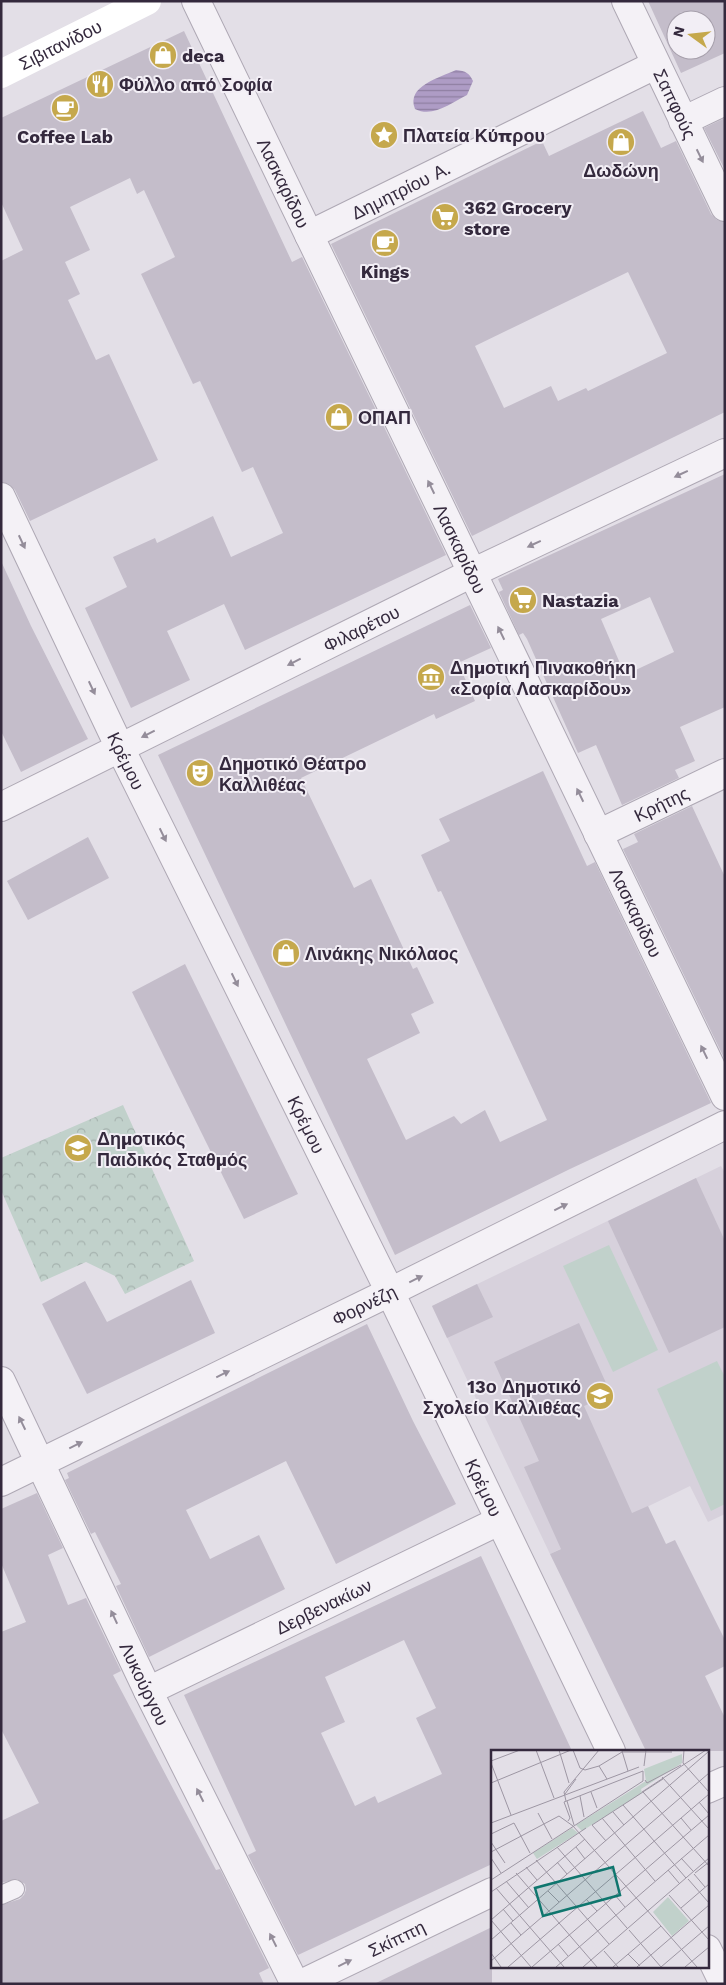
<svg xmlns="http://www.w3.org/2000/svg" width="726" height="1985" viewBox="0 0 726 1985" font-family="'Work Sans',sans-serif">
	<defs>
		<pattern id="park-crowns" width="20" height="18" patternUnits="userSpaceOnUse" patternTransform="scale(1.25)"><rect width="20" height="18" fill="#c1d1cb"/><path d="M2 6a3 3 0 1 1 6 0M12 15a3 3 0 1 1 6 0" fill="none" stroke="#a6b3af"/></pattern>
		<pattern id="water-rules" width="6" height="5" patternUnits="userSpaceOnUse" patternTransform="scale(1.25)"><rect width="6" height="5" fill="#ae9cc5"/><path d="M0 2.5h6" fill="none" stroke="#8e7fa1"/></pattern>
	</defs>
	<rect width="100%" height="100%" fill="#e3dfe7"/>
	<polygon fill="#d7d1dc" points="721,1166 725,1173 725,1514 708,1522 690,1486 550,1554 432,1306"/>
	<g fill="#c1d1cb">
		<polygon points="609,1245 658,1350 613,1372 563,1266"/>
		<polygon points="717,1361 725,1377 725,1504 711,1511 657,1389"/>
	</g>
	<polygon fill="url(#park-crowns)" points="123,1105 194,1261 125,1294 115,1276 86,1262 41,1282 1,1190 1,1158"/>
	<path fill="url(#water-rules)" d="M456,70C466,71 469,73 473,81L467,95C451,103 433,118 415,109C406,86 439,78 456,70Z"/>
	<g fill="#c4bdca" fill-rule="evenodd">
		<path d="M648,1H725V53L681,73ZM676,20H706V50H676Z"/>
		<polygon points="184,31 292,262 302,257 446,555 245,650 224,604 167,631 190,680 131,708 85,608 127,587 113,557 155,538 157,543 213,516 231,557 283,533 253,467 242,472 200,381 193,384 141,274 175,257 144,190 137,194 130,178 70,207 90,250 65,262 80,294 68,300 96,360 109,354 158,460 30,521 15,490 9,484 1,482 1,261 23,250 1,202 1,118"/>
		<path d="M643,111L661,148L676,141L711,214L717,220L725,222V412L472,536L331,244L542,141L549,156ZM628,272L667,353L588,391L586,388L558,401L551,386L504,408L475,346Z"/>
		<polygon points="725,118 725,170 704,128"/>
		<path d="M725,474V707L680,727L695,761L675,770L679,778L622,805L596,745L578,753L527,639L523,633L519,635L499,592L503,590L498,579ZM650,597L674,652L625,675L601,619Z"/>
		<polygon points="1,561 31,626 88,739 21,772 1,731"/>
		<polygon points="470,605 491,648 458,663 475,701 436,719 434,714 301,778 354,888 371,879 413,969 417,967 434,1003 411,1014 420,1033 367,1059 406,1140 454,1116 461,1124 485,1110 500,1142 547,1120 441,891 438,892 421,855 450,841 439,819 543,771 587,866 595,862 711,1103 570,1169 395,1255 158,755"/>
		<polygon points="692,806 725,877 725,1060 623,849 638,842 634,834"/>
		<polygon points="88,837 109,878 28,920 7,881"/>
		<polygon points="185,964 298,1194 244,1219 132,992"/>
		<polygon points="696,1178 725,1241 725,1327 669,1353 608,1221"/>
		<polygon points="191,1280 215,1333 87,1394 42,1304 85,1281 107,1322"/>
		<polygon points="477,1284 493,1317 447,1338 432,1306"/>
		<polygon points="579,1323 611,1394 584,1406 632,1513 648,1506 666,1544 675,1540 725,1640 725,1666 705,1676 725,1718 725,1751 646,1751 550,1554 561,1549 524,1467 539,1461 494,1362"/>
		<polygon points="367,1324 413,1421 456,1504 336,1564 286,1461 186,1510 210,1559 259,1535 285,1589 149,1657 116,1586 121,1584 95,1532 91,1534 65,1480 69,1478 67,1473"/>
		<polygon points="37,1493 63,1548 48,1555 68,1605 86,1598 121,1671 113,1675 216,1870 220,1869 269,1968 259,1973 264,1984 1,1984 1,1905 20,1899 24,1895 26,1890 25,1884 17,1879 1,1883 1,1821 39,1803 1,1729 1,1632 26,1622 1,1563 1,1509"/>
		<path d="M481,1556L572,1751H492V1864L298,1955L248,1855L256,1851L184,1695ZM404,1640L436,1708L416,1718L442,1774L378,1803L375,1796L355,1806L321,1733L345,1722L325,1677Z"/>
		<polygon points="492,1927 492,1984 374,1984"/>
	</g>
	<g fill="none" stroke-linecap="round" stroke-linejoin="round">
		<defs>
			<polyline id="lane" points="1,1895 15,1889"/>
			<g id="street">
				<path id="s1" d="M196,1L725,1096"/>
				<path id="s2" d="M626,1L725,207"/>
				<polyline points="683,121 725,101"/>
				<path id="s3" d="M309,235L655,65"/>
				<path id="s4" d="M1,497L120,748L390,1292L611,1751"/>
				<path id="s5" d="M1,807L472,573L725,453"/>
				<path id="s6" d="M598,834L725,773"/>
				<path id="s7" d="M1,1381L148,1691L295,1984"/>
				<path id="s8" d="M1,1482L390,1292L725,1125"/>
				<path id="s9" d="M148,1691L499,1521"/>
				<polyline points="707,1789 725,1781"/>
				<polyline points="707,1949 724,1984"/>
				<path id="s10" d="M301,1984L492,1892"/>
			</g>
		</defs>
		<use href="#lane" stroke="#aea8b4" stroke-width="20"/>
		<use href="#street" stroke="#aea8b4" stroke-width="30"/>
		<use href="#lane" stroke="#f4f1f6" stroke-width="18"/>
		<use href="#street" stroke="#f4f1f6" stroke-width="28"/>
		<path stroke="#fff" stroke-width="28" id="s11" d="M1,74L147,1"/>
	</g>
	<defs><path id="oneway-solid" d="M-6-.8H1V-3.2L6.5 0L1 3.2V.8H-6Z" transform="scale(1.25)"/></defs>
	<g fill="#948d9a">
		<use href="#oneway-solid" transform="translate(700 156) rotate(64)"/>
		<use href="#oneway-solid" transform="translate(681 474) rotate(155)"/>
		<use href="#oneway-solid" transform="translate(431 487) rotate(-116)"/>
		<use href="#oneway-solid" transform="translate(22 542) rotate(65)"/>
		<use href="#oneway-solid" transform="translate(534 544) rotate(155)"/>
		<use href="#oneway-solid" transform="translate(501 633) rotate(-116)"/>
		<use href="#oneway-solid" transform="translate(294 662) rotate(153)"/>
		<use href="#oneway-solid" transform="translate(92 688) rotate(65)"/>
		<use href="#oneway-solid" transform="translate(148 734) rotate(153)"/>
		<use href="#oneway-solid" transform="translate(580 795) rotate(-116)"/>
		<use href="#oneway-solid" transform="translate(163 835) rotate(64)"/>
		<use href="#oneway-solid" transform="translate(235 980) rotate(64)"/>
		<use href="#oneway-solid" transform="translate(704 1052) rotate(-116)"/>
		<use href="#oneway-solid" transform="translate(561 1207) rotate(-26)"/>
		<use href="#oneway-solid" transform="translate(416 1279) rotate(-26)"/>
		<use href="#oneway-solid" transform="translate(223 1374) rotate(-26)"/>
		<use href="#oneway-solid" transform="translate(22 1423) rotate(-116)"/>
		<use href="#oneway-solid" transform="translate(76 1445) rotate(-26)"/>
		<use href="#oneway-solid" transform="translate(114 1617) rotate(-115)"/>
		<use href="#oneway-solid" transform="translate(200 1795) rotate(-117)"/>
		<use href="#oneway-solid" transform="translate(273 1940) rotate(-117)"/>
		<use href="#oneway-solid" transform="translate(345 1963) rotate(-26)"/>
	</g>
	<defs>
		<symbol id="shop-disc" viewBox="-11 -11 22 22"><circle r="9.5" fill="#c5a84c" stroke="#f2eef5"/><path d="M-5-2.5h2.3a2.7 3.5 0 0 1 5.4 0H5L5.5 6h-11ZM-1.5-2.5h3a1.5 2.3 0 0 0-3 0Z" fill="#fff"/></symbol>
		<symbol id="restaurant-disc" viewBox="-11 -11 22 22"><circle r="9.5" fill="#c5a84c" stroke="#f2eef5"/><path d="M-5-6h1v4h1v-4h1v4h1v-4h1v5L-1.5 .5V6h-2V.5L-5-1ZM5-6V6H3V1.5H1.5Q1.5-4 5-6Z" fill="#fff"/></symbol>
		<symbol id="cafe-disc" viewBox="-11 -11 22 22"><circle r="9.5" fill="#c5a84c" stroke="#f2eef5"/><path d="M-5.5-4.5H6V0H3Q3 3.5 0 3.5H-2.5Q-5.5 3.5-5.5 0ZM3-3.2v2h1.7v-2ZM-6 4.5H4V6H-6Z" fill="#fff"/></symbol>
		<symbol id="sight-disc" viewBox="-11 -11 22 22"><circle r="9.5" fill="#c5a84c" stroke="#f2eef5"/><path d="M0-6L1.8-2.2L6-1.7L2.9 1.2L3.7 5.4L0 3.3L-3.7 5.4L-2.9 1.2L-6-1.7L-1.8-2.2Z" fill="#fff"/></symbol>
		<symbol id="supermarket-disc" viewBox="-11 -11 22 22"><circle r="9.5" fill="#c5a84c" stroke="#f2eef5"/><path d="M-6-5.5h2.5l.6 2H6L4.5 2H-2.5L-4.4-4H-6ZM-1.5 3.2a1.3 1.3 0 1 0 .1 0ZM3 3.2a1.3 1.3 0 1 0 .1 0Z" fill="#fff"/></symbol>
		<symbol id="museum-disc" viewBox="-11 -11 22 22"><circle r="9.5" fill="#c5a84c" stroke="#f2eef5"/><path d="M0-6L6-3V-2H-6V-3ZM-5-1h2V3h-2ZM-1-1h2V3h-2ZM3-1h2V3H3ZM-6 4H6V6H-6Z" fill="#fff"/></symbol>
		<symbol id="theatre-disc" viewBox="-11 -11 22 22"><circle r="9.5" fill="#c5a84c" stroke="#f2eef5"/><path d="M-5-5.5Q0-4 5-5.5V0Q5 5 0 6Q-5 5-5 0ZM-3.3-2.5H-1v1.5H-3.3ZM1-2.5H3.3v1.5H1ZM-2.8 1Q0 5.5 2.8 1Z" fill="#fff"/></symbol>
		<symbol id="school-disc" viewBox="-11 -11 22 22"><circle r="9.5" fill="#c5a84c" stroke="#f2eef5"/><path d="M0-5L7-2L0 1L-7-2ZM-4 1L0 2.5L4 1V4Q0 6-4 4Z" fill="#fff"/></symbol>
	</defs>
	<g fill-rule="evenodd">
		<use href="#shop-disc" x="147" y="39" width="32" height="32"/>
		<use href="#restaurant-disc" x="84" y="68" width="32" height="32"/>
		<use href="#cafe-disc" x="49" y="92" width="32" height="32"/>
		<use href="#sight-disc" x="368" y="119" width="32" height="32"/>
		<use href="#shop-disc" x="605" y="126" width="32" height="32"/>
		<use href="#supermarket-disc" x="429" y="201" width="32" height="32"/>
		<use href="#cafe-disc" x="369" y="227" width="32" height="32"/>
		<use href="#shop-disc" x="323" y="401" width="32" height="32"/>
		<use href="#supermarket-disc" x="507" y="584" width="32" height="32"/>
		<use href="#museum-disc" x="415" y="661" width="32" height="32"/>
		<use href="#theatre-disc" x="184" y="757" width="32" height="32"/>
		<use href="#shop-disc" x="270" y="937" width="32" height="32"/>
		<use href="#school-disc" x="62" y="1132" width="32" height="32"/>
		<use href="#school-disc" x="584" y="1380" width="32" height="32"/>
	</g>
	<g text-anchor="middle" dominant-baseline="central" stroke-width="4" stroke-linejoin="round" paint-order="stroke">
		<g font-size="18" fill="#34293d" stroke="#f2eef5">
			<text stroke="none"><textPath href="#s11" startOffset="66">Σιβιτανίδου</textPath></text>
			<text stroke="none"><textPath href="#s2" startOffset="114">Σαπφούς</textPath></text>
			<text stroke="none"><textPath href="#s1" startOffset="202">Λασκαρίδου</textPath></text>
			<text stroke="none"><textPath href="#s3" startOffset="102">Δημητρίου Α.</textPath></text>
			<text stroke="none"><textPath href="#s1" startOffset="608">Λασκαρίδου</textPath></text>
			<text stroke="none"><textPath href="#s5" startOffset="402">Φιλαρέτου</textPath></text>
			<text stroke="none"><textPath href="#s4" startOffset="292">Κρέμου</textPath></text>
			<text stroke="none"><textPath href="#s6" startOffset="70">Κρήτης</textPath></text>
			<text stroke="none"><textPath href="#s1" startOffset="1012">Λασκαρίδου</textPath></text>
			<text stroke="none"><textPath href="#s4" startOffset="698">Κρέμου</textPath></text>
			<text stroke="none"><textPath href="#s8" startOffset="404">Φορνέζη</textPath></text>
			<text stroke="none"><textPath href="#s4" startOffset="1102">Κρέμου</textPath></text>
			<text stroke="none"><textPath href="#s9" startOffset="195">Δερβενακίων</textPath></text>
			<text stroke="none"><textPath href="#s7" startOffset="335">Λυκούργου</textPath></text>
			<text stroke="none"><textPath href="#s10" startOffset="106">Σκίππη</textPath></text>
		</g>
		<g font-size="18" font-weight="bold" fill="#34293d" stroke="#f2eef5" text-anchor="start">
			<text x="182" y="55">deca</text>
			<text x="119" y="84">Φύλλο από Σοφία</text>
			<text x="403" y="135">Πλατεία Κύπρου</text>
			<text x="65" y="136" text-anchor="middle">Coffee Lab</text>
			<text x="621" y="170" text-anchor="middle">Δωδώνη</text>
			<text x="464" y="207">362 Grocery<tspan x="464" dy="21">store</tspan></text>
			<text x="385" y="271" text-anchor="middle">Kings</text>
			<text x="358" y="417">ΟΠΑΠ</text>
			<text x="542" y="600">Nastazia</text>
			<text x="450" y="667">Δημοτική Πινακοθήκη<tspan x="450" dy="21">«Σοφία Λασκαρίδου»</tspan></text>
			<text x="219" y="763">Δημοτικό Θέατρο<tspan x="219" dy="21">Καλλιθέας</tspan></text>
			<text x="305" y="953">Λινάκης Νικόλαος</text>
			<text x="97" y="1138">Δημοτικός<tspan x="97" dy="21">Παιδικός Σταθμός</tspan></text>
			<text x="581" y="1386" text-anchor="end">13ο Δημοτικό<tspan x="581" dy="21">Σχολείο Καλλιθέας</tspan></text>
		</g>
	</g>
	<g transform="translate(491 1750)">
		<rect width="218" height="218" fill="#e3dfe7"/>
		<path d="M191,4V13L150,39L151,43L91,81L85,75L155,31L153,19ZM81,78L87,83L46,109L42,103ZM177,147L198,171L181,186L162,162Z" fill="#c1d1cb"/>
		<path fill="none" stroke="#9d96a3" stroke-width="1" d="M45,0L63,48M68,0L78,33M82,0L89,18L94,20L108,16L131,2H181M193,0L192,13L218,42M131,1L137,21M0,11L29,0M0,13L20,65M108,16L116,29M153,16L155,0M171,27L218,79M154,30L156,33L190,15M0,33L80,0M100,42L106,58M151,42L215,0M152,42L218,116M74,44L85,29M89,46L93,67M75,51L73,42L108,0M76,51L83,75M208,52L218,64M132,55L195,128M122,62L133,75M47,63L61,89M111,68L164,131M190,68L200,80M0,73L148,17M82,76L206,217M0,84L23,73L39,103M115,91L101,75L172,29M0,92L14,113M66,97L136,178M85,97L94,109M0,102L68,66L82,76M0,108L10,123M190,108L202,121M45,110L118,194M66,112L76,124M35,117L46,130M177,120L188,133M25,123L106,217M204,123L218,112M203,124L214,137M197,129L218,153M0,130L152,31V21L73,52L79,68L77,71M15,131L38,158M5,138L73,217M57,141L68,152M0,142L95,78M124,145L134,157M178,145L218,190M95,149L106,161M190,158L218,134M12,159L22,171M0,170L94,89M0,170L40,217M20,173L30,185M138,180L170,217M0,190L217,2M67,194L77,206M113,201L127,217M0,203L10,217M137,204L149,216M0,211L218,23M17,217L218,44M41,217L218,65M65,217L218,85M92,217L218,108M122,217L170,176M146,217L218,155M170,217L218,176M194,217L218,197"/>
		<path fill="#0f766e" fill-opacity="0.15" stroke="#0f766e" stroke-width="2.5" d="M122,117L129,145L52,166L44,138Z"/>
		<rect width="218" height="218" fill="none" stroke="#34293d" stroke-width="2.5"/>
	</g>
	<rect width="726" height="1985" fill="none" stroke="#34293d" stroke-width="5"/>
	<g transform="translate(691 35) rotate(285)"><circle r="24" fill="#f2eef5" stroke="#a69fab"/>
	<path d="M0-4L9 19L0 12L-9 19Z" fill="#c5a84c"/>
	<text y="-8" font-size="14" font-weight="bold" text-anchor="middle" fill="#34293d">N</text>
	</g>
</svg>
